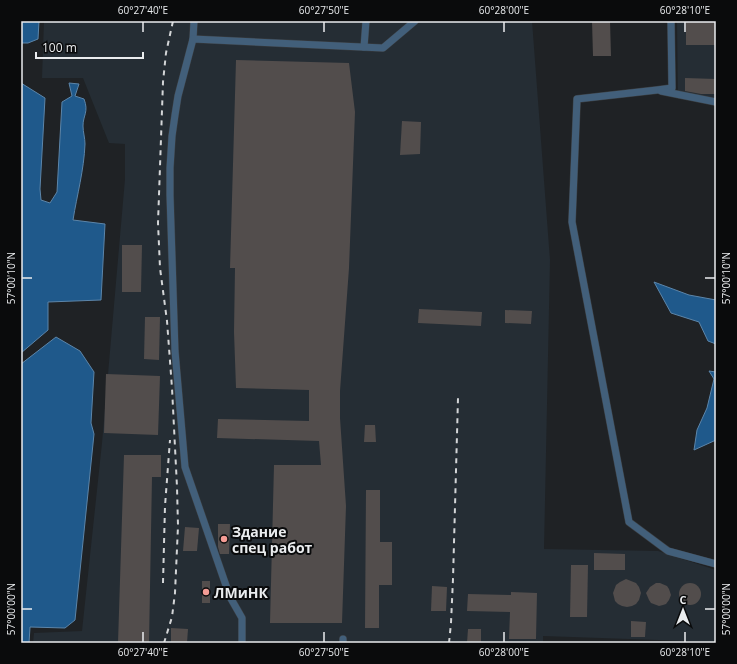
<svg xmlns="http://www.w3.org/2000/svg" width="737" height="664" viewBox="0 0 737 664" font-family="'Open Sans',sans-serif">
	<rect width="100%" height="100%" fill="#1f2225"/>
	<g fill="#252d34">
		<polygon points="44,21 532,21 550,260 544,549 658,551 716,570 716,642 543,636 543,643 33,643 34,633 82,631 102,443 125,179 125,144 109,143 83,78 42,78"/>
		<polygon points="677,21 716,21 716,99 678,99"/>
	</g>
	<g fill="#1f598b" stroke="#5c85a9">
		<polygon points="21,21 39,21 38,39 28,43 21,43"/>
		<path d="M21,83L45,98L40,189L41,200L50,203L57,192L62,102L72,96L69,83L79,84L75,96L84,99C89,112 83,115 83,126C83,132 85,138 85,144C84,170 77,195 73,220L105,224L101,300L48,302V330L21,353Z"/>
		<polygon points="654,282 689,295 716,300 716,344 708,341 699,322 671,313"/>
		<polygon points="56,337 80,351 94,372 91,423 94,434 75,620 65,628 30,627 29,643 21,643 21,364"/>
		<polygon points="709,371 716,372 716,440 694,450 697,430 707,408 714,379"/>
	</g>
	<g fill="#524d4c">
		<polygon points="592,21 610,21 611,56 593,56"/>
		<rect x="686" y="22" width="30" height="23"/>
		<polygon points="236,60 349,63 355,112 349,268 340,391 340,418 346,506 342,623 270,623 274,465 321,465 319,441 217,438 218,419 309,421 309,390 236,388 234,332 235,268 230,268"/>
		<polygon points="685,78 716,79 716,94 701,94 685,91"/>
		<polygon points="402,121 421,122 420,154 400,155"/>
		<polygon points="122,245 142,245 141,292 122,292"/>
		<polygon points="419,309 482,312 481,326 418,323"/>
		<polygon points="505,310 532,311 531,324 505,323"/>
		<polygon points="145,317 160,317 159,360 144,359"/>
		<polygon points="106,374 160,376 158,435 104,433"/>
		<polygon points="365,425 375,425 376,442 364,442"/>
		<polygon points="124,455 161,455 161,477 152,477 149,643 118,643"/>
		<polygon points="366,490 380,490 380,542 392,542 392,585 379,585 379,628 365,628"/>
		<polygon points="218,524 230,524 229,554 220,554 218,547"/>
		<polygon points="185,527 199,528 197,551 183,551"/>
		<polygon points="594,553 625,554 625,570 594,570"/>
		<polygon points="571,565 588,565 587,617 570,617"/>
		<polygon points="626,579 636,583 639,587 641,593 639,600 636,604 632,606 627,607 622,606 618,604 615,601 613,593 616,585 620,582"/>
		<rect x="202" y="581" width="8" height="22"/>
		<circle cx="690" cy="594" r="11"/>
		<polygon points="656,583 660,583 667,586 669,589 671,595 669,600 666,604 663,605 659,606 651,603 649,600 646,593 650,587"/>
		<polygon points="432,586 447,587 446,611 431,611"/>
		<polygon points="511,592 537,593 536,639 509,639 510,612 467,611 468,594 511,595"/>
		<polygon points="631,621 646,622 645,637 631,637"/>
		<polygon points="171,628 188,629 187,643 171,643"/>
		<polygon points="468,629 481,629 481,643 467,643"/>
	</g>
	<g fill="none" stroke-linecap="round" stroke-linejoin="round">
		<defs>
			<g id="minor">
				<polyline points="671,21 672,88 657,90 577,99 572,222 629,522 668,551 716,564"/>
				<polyline points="193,39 194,21"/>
				<polyline points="364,47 366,21"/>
				<polyline points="661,91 716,102"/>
				<polyline points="242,643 242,618 230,597 185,467 175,351 170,195 170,168 172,136 175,115 178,96 193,39 383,48 415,21"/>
				<polyline points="343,643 343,639"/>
			</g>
		</defs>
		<use href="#minor" stroke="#3b3e41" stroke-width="8"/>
		<use href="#minor" stroke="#425f7a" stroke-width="7"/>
		<g stroke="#d3d5d7" stroke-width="2" stroke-dasharray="5 5" stroke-linecap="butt">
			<polyline points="163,583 165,506 170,440"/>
			<polyline points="164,643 172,617 175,593 178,526 177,487 172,388 167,321 160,268 158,223 163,82 166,53 173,21"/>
			<polyline points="449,643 451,623 453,579 458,398"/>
		</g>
	</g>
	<path fill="none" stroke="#eaecee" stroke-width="1.5" d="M143,22V32M324,22V32M504,22V32M685,22V32M22,278H32M705,278H715M22,609H32M705,609H715M143,632V642M324,632V642M504,632V642M685,632V642"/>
	<g fill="#f59c95" stroke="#0a0b0c" stroke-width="1.5">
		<circle cx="224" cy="539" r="4"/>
		<circle cx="206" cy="592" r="4"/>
	</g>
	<g text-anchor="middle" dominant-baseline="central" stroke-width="4" stroke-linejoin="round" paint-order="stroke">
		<g font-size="14" font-weight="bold" fill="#eaecee" stroke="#0a0b0c" text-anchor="start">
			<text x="232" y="531">Здание<tspan x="232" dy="16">спец работ</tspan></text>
			<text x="214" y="592">ЛМиНК</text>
		</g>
	</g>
	<rect width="737" height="664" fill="none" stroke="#0a0b0c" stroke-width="44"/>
	<g transform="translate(683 610)" stroke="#0a0b0c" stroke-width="3" paint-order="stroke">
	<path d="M0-3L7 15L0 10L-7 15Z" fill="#eaecee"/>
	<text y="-6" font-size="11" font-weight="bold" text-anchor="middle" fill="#eaecee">С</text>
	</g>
	<path d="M36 52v6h107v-6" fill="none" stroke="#eaecee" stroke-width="2"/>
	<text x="42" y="52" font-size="12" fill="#eaecee" stroke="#0a0b0c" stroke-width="3" paint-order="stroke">100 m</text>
	<rect x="22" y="22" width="693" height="620" fill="none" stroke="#eaecee" stroke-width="1.5"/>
	<g font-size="10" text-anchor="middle" fill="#eaecee">
		<text x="143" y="14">60°27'40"E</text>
		<text x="324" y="14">60°27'50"E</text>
		<text x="504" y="14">60°28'00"E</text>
		<text x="685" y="14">60°28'10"E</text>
		<text transform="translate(11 278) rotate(-90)" y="4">57°00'10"N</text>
		<text transform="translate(726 278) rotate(-90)" y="4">57°00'10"N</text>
		<text transform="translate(11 609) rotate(-90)" y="4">57°00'00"N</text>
		<text transform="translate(726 609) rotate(-90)" y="4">57°00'00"N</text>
		<text x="143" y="656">60°27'40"E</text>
		<text x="324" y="656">60°27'50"E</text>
		<text x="504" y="656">60°28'00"E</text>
		<text x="685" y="656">60°28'10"E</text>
	</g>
</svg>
